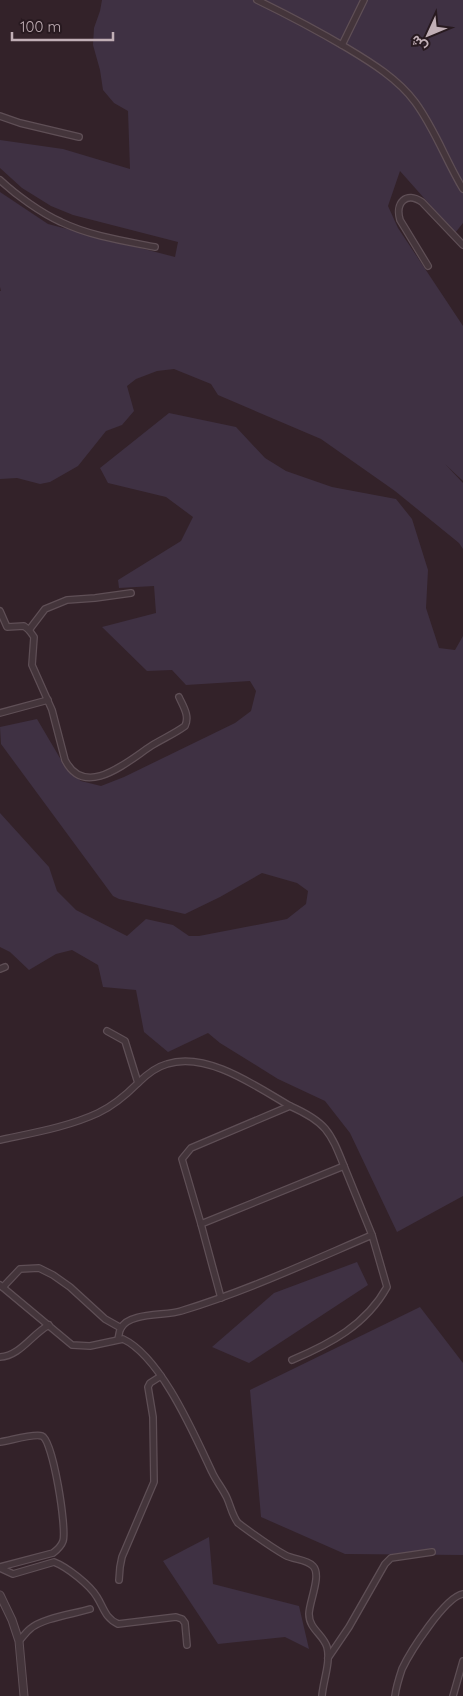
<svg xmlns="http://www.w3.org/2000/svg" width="463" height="1696" viewBox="0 0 463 1696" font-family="Quicksand,Vazirmatn,sans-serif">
	<rect width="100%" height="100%" fill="#332229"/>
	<g fill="#3f3143">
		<polygon points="102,0 463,0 463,223 455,233 400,171 388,206 398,228 463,326 463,481 445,464 463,483 463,549 459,543 395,491 321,439 218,395 211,384 174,369 157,371 136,379 127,386 134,411 122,425 106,431 78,466 50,482 40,484 17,478 0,479 0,291 1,291 0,287 0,192 48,224 175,257 178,242 73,215 51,206 22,188 0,168 0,140 63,149 130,169 128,111 114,103 103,90 100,70 93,45 94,28 100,11"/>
		<polygon points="169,413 236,427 265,458 286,471 332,487 396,499 412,519 428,570 426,608 439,648 455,650 463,636 463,1196 397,1232 350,1133 325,1101 278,1079 220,1043 208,1033 168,1052 144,1032 136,990 103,987 98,965 72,950 56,954 29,970 10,952 0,947 0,813 49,867 57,891 76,910 127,936 146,919 173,925 189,936 199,936 287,919 306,904 308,891 297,883 262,873 220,897 185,914 119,899 113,896 1,744 0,727 37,719 67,770 81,781 101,786 124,777 235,723 251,711 256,691 250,681 186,685 172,670 147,671 102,627 156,613 154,586 119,588 118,580 181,541 193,517 166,497 108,483 100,468"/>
		<polygon points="357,1262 368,1285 249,1363 212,1347 274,1293"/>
		<polygon points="420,1307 463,1363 463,1555 345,1554 261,1517 250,1390"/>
		<polygon points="209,1537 213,1584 299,1606 309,1649 285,1637 218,1644 163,1561"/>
	</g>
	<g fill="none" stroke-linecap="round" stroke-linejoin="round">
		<defs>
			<g id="minor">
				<path d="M257,0C288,15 318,31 347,48C372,63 398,79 415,102C435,129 446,161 463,189"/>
				<polyline points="342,45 364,0"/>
				<polyline points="0,116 20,123 79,137"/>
				<path d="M0,180C16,195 41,213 61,222C90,236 124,241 155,247"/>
				<path d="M428,266L400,220C395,203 406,191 422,202L463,245"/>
				<path d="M0,611L7,627L24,626L29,630L34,637L32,665L52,710L65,760C85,800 128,761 151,746C162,739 174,734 185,726C190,716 183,706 179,697"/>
				<polyline points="29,630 45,609 67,600 95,598 131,593"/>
				<polyline points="0,713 48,700"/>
				<polyline points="0,969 5,967"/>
				<path d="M138,1083C146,1075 156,1067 167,1064C207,1051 257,1087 290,1106"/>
				<path d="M0,1140C32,1133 68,1127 98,1113C113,1106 126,1095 138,1083L125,1041L107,1031"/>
				<path d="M201,1224L182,1159L191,1148L290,1106C326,1122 330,1131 344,1166"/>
				<path d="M0,1285L72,1345L90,1346L123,1339C161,1357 194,1434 212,1472C216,1481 223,1489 227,1498C231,1507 232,1515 238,1523C253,1534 269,1546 285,1555C294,1560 306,1559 313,1566C322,1575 309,1602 309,1614C309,1629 323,1634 327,1647C331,1662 323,1681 322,1696"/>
				<polyline points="3,1287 20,1269 39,1268 53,1275 70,1287 105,1319 121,1328"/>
				<polyline points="221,1298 201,1224 344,1166 372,1235"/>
				<path d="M118,1339C119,1336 119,1331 121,1328C129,1312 166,1316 181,1311C247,1291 309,1262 372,1235L387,1287C366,1325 330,1344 292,1360"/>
				<path d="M0,1357C20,1356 32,1334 49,1325"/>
				<path d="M0,1442C9,1441 34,1433 42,1436C53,1440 67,1529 63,1541C61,1547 57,1550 53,1553L0,1567"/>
				<path d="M0,1568L13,1574L54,1562C67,1567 90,1585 97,1597C104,1608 105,1618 118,1624L176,1617L182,1619L185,1623L187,1645"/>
				<polyline points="119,1580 120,1567 122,1557 154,1482 153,1417 148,1387 150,1383 161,1376"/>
				<path d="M19,1641C23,1637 26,1632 30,1629C42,1618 74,1614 90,1609"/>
				<polyline points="328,1658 349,1627 385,1564 391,1558 432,1552"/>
				<path d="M395,1696C396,1687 399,1678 402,1669C410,1652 445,1597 463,1594"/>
				<polyline points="453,1696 463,1661"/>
			</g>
			<polyline id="tertiary" points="0,1595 12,1620 19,1641 24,1696"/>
		</defs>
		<use href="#minor" stroke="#5f4f56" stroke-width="8"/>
		<use href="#tertiary" stroke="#5f4f56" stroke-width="9"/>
		<use href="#minor" stroke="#44353b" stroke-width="5.5"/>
		<use href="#tertiary" stroke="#44353b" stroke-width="7"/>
	</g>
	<g transform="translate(428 35) rotate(226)" stroke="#281a20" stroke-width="4" paint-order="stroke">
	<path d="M0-4L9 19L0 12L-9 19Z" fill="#c1afb6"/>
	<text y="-8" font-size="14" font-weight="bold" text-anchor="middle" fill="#c1afb6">ش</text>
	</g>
	<path d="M12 32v8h101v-8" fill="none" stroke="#c1afb6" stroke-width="2.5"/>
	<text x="20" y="32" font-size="15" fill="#c1afb6" stroke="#281a20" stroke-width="4" paint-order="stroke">100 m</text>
</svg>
